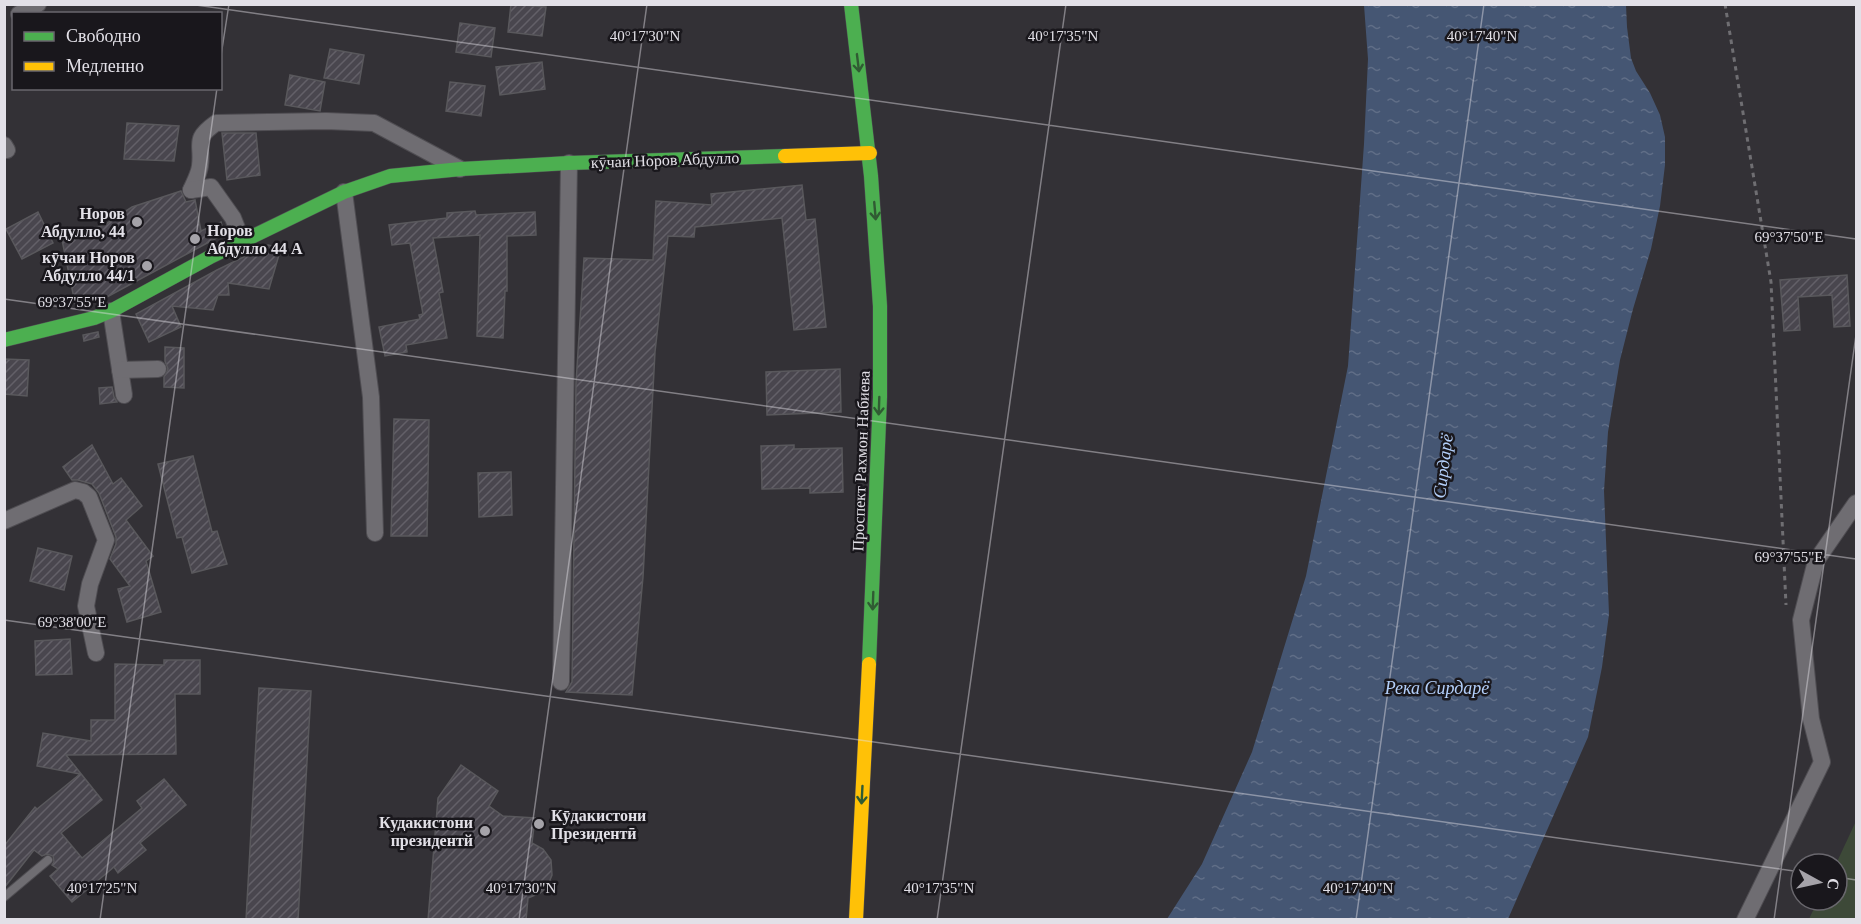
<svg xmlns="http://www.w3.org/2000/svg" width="1861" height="924" viewBox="0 0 1861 924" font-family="Georgia,serif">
	<defs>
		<pattern id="water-ripples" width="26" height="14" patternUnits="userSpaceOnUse" patternTransform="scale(1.5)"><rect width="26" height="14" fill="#455673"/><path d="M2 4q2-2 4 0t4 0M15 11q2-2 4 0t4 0" fill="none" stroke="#606e87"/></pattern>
		<pattern id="building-hatch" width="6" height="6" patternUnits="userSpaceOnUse" patternTransform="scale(1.5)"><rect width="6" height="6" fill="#49464e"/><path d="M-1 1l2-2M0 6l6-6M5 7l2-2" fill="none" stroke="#636068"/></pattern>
	</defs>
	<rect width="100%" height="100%" fill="#333136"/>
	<polygon fill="#3d4938" points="1856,821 1856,919 1809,919 1818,900 1837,900 1837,864 1836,864"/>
	<polygon fill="url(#water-ripples)" points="1364,5 1626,5 1627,27 1631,58 1636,71 1650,93 1660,115 1665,137 1665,165 1660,206 1651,249 1633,309 1620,360 1608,432 1604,491 1609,614 1602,667 1588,737 1508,919 1167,919 1202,864 1252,752 1306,576 1348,366 1364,144 1368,59"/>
	<g fill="url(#building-hatch)" stroke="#59585c" stroke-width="1.5">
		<polygon points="511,4 546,7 542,36 508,32"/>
		<polygon points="460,23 495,28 491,57 456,52"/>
		<polygon points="330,49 364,55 359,84 324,78"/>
		<polygon points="542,62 545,89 500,95 496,67"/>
		<polygon points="290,75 325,82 320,111 285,105"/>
		<polygon points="450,82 485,86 481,116 446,111"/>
		<polygon points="127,123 179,126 174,161 124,159"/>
		<polygon points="222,133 256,133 260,175 227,180"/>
		<polygon points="802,185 806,220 815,219 826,327 794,330 782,218 695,227 694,237 668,236 655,352 643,577 632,695 566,692 572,682 576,383 584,258 653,260 656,201 712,205 711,194"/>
		<polygon points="181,191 186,202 195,200 201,231 221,222 224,234 105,298 76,308 62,240 106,224 132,207"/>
		<polygon points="475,211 476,215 535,212 536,235 507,236 507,291 505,291 503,338 477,336 480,235 433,238 443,292 439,293 447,338 406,345 407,352 385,356 379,327 420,319 419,315 423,314 410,243 392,245 389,225 447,218 447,213"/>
		<polygon points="38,212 53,243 22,259 6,229"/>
		<polygon points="268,245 281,248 269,289 228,283 229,295 218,295 213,310 172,306 181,327 149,342 136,314 217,270"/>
		<polygon points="1847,275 1850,326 1834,327 1832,295 1798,297 1800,330 1784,331 1780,280"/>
		<polygon points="98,332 99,337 84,341 83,335"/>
		<polygon points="165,347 184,348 184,388 164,387 164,377 168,369 165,361"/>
		<polygon points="4,359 29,360 27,396 4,394"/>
		<polygon points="840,369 841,412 767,415 766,372"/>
		<polygon points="112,387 114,397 117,402 100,404 99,388"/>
		<polygon points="394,419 429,420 427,536 391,536"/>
		<polygon points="92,445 113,484 121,478 142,506 126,520 153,556 146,561 161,612 127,622 118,589 130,586 110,559 116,544 116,537 99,493 92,484 78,480 72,480 63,467"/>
		<polygon points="794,445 794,449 842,448 843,492 810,493 810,488 762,489 761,446"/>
		<polygon points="193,456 212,532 217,531 227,564 192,573 182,537 177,538 158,464"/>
		<polygon points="511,472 512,515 479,517 478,473"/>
		<polygon points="38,548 72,556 64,590 30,581"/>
		<polygon points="70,639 72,674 36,675 35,641"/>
		<polygon points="164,660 200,660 200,694 175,694 176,754 66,755 102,800 61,833 82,858 142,808 137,801 164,779 186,805 140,843 146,850 118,873 114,867 72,902 50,876 58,869 52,865 54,862 53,856 47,854 42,856 34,850 4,888 4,846 35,807 37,809 80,774 37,766 43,733 91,741 91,720 115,720 115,664 164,665"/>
		<polygon points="259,688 311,691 298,920 246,920"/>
		<polygon points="461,765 498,791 489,806 503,816 535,818 532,843 543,849 551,860 552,875 547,887 540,893 528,898 526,920 428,920 438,798"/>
	</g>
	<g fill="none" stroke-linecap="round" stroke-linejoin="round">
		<defs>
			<polyline id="lane" points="4,897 48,860"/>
			<g id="street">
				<polyline points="19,14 38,4"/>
				<polyline points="4,145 7,150"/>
				<path d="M191,190C194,183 199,174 200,166C203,143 192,140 216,123L326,121L374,123L460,169"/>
				<polyline points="191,190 211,187 233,218 242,241"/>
				<polyline points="344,192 371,397 375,533"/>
				<polyline points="111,311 124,395"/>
				<polyline points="120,370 158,369"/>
				<polyline points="4,521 75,490 83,492 89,497 106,540 90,584 86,606 96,653"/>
				<polyline points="561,682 569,163"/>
				<polyline points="1745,920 1822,762 1811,719 1801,620 1816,561 1856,503"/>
			</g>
			<g id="fast">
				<polyline points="851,4 871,176 880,306 880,397 869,664"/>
				<polyline points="4,340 94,318 111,311 210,257 344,192 390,176 461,169 569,163 785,156"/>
			</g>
			<g id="slow">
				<polyline points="785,156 870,153"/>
				<polyline points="856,920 869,664"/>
			</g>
		</defs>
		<use href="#lane" stroke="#4f4d52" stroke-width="10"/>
		<use href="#street" stroke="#4f4d52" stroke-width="18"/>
		<use href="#fast" stroke="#4f4d52" stroke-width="15"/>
		<use href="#slow" stroke="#4f4d52" stroke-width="15"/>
		<polyline stroke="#6f6e72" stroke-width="3" stroke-dasharray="4.5 4.5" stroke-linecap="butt" points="1725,4 1771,282 1786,605"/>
		<use href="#lane" stroke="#6f6d72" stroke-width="8"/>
		<use href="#street" stroke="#6f6d72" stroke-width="16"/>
		<use href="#fast" stroke="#4caf50" stroke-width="14"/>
		<use href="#slow" stroke="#ffc107" stroke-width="14"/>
	</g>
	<defs><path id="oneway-shaft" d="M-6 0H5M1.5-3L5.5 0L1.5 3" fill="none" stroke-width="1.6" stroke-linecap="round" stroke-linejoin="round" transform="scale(1.5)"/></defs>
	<g stroke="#305b33">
		<use href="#oneway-shaft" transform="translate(858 63) rotate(83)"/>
		<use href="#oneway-shaft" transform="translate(875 211) rotate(85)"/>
		<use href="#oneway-shaft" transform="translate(879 406) rotate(92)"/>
		<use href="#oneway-shaft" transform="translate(873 601) rotate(92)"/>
		<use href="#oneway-shaft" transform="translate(862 795) rotate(93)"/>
	</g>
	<path fill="none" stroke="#e2e0e7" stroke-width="1.5" stroke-opacity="0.45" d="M189,4L1856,239M220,62L229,4M4,299L1856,559M4,620L1801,872M1837,877L1856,880M100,920L217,88M519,920L647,4M937,920L1066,4M1356,920L1484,4M1774,920L1856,335"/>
	<g fill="#a5a3a9" stroke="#19171c" stroke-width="2">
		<circle cx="137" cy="222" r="6"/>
		<circle cx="195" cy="239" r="6"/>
		<circle cx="147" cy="266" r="6"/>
		<circle cx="539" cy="824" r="6"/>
		<circle cx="485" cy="831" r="6"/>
	</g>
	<g text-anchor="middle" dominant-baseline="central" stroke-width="5" stroke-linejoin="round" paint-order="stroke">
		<g font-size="16" fill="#e2e0e7" stroke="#19171c">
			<text transform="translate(665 160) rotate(-2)">кӯчаи Норов Абдулло</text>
			<text transform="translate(861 461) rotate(-88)">Проспект Рахмон Набиева</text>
		</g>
		<g font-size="16" font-weight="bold" fill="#e2e0e7" stroke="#19171c" text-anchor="end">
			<text x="125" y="213">Норов<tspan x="125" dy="18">Абдулло, 44</tspan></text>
			<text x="207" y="230" text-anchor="start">Норов<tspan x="207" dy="18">Абдулло 44 А</tspan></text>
			<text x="135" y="257">кӯчаи Норов<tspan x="135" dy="18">Абдулло 44/1</tspan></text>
			<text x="551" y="815" text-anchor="start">Кӯдакистони<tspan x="551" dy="18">Президентӣ</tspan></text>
			<text x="473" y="822">Кудакистони<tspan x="473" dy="18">президентй</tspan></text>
		</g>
		<g font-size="18" font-style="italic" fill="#b3cffa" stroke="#19171c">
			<text transform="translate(1443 466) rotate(-83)">Сирдарё</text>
			<text x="1437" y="688">Река Сирдарё</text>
		</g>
	</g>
	<g font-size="15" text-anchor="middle" fill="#e2e0e7" stroke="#19171c" stroke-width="5" stroke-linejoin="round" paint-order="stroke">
		<text x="645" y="41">40°17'30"N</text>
		<text x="1063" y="41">40°17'35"N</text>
		<text x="1482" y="41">40°17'40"N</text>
		<text x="1789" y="242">69°37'50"E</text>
		<text x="72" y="307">69°37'55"E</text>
		<text x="1789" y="562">69°37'55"E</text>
		<text x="72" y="627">69°38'00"E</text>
		<text x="102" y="893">40°17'25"N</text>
		<text x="521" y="893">40°17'30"N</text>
		<text x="939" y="893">40°17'35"N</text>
		<text x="1358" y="893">40°17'40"N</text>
	</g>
	<rect width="1861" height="924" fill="none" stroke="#e2e0e7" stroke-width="12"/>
	<rect x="12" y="12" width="210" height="78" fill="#19171c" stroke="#69676d" stroke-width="1.5"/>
	<rect x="24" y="32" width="30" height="9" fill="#4caf50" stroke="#69676d" stroke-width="1.5"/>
	<text x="66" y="42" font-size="18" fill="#e2e0e7">Свободно</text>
	<rect x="24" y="62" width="30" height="9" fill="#ffc107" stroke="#69676d" stroke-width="1.5"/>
	<text x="66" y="72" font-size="18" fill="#e2e0e7">Медленно</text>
	<g transform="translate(1819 882) rotate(98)"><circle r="28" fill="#19171c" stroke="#69676d" stroke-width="1.5"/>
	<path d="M0-4.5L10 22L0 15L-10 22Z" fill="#a5a3a9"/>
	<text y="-9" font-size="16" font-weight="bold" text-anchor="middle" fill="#e2e0e7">С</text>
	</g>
</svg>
